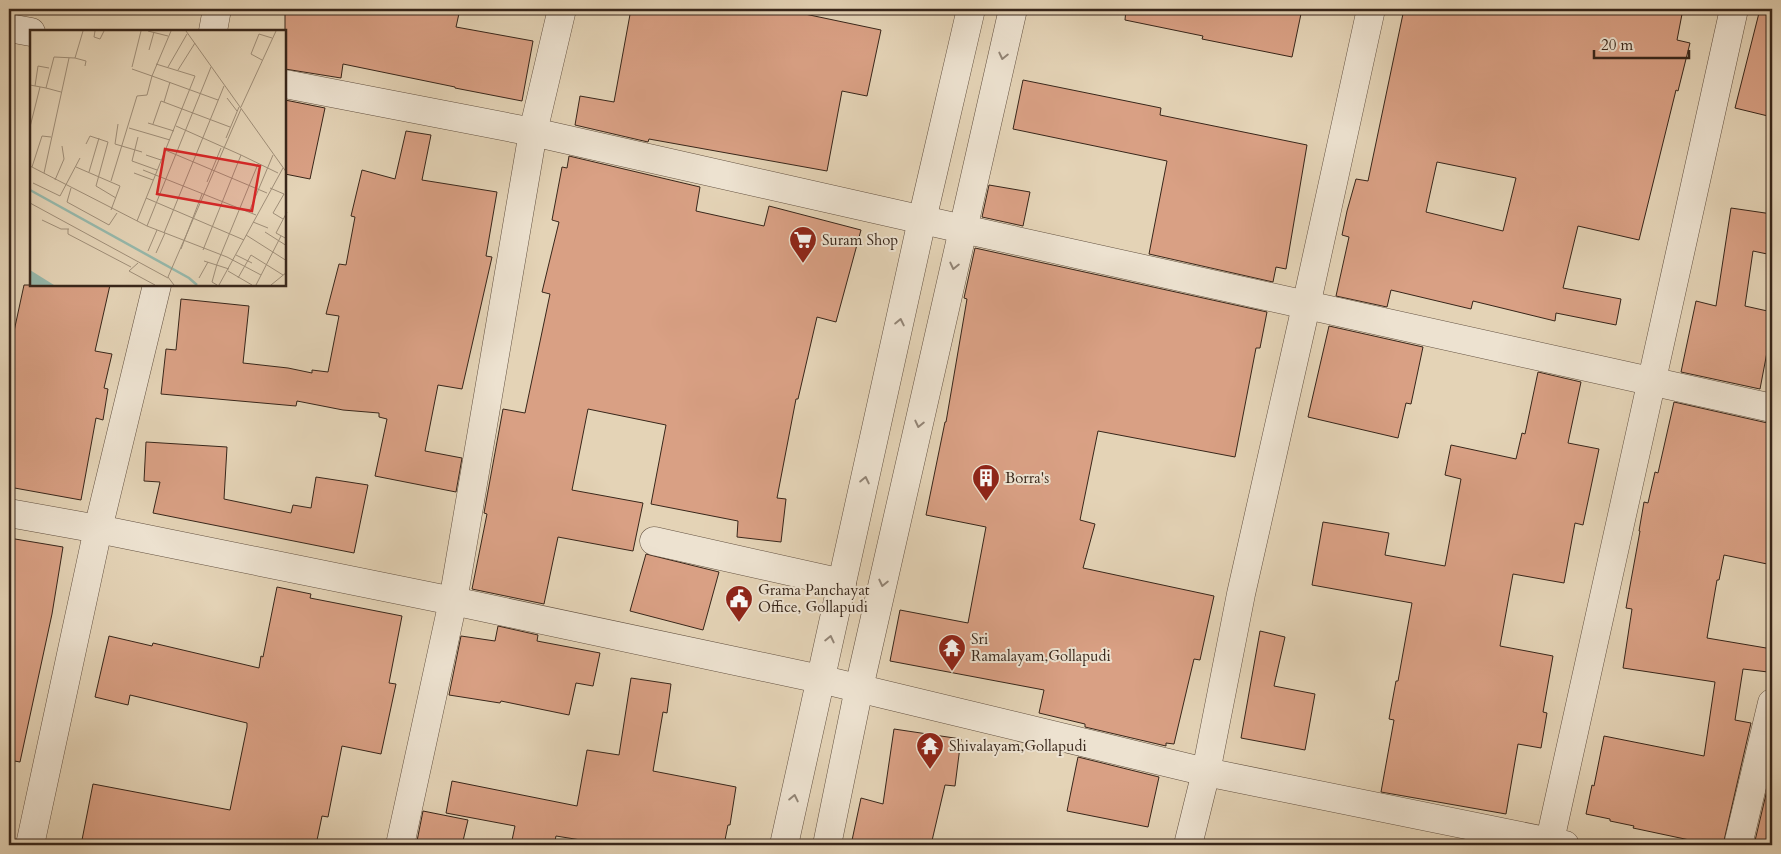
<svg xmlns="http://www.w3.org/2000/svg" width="1781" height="854" viewBox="0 0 1781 854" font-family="Cardo,serif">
	<rect width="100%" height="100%" fill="#e4d3b6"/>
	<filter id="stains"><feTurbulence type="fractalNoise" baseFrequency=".004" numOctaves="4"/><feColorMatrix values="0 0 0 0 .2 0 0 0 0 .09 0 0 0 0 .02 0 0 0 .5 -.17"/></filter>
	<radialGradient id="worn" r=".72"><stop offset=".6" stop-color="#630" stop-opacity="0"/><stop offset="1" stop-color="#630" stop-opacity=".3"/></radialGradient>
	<g fill="#d9a084" stroke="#38261a" fill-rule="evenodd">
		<polygon points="285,9 460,9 456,27 533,41 522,101 455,88 455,87 343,64 341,78 285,69"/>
		<polygon points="631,9 781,9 881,30 867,96 842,91 827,171 649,139 648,142 575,125 580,96 614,102"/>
		<polygon points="1126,9 1302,9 1292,57 1202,39 1203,36 1125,20"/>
		<path d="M1404,9H1683L1677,40L1690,43L1678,91L1676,90L1639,240L1578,226L1563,288L1621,299L1616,325L1556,313L1555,321L1473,301L1471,309L1391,290L1387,307L1336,296L1349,237L1342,235L1347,211L1356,179L1368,181ZM1437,162L1516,178L1503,231L1426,212Z"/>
		<polygon points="1760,9 1772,9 1772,117 1735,108"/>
		<polygon points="1023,80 1161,108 1160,115 1307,145 1286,269 1276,267 1273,282 1149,254 1167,161 1013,129"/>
		<polygon points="285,100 325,108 310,179 285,174"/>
		<polygon points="406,131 431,135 422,180 497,192 486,256 492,257 462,389 438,385 425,451 462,458 456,492 375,476 387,419 379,417 379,413 343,410 297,401 296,406 161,394 166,349 176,350 181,299 249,306 243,363 288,368 312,373 312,370 328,372 339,316 326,314 339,264 346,265 355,217 351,216 362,170 395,179"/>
		<polygon points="569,156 700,187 696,211 764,226 769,206 861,230 836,322 817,317 798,399 796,399 777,498 786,499 781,542 737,537 738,521 651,504 666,425 588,409 572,490 643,503 633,551 558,537 544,604 472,589 487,514 484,513 503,409 525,413 550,294 542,292 559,222 552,220 562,167 567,168"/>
		<polygon points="989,185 1030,192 1023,226 982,217"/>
		<polygon points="1731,208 1772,214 1772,255 1753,251 1745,306 1772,312 1772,348 1768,347 1760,389 1681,372 1696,301 1716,306"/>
		<polygon points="975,248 1267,312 1260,348 1256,348 1235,457 1098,431 1080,520 1095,524 1083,568 1214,596 1200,660 1194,659 1174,744 1166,743 1166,746 1085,727 1085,724 1039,713 1044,690 890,661 900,610 968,623 986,527 926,515 945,422 946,422 967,299 964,298"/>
		<polygon points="24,285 110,285 95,351 112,354 104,388 108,389 103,420 96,418 81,500 9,487 9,335 13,336"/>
		<polygon points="1329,326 1423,347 1411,404 1406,403 1398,438 1308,417"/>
		<polygon points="1538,372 1581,382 1568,443 1599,449 1583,525 1575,523 1564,583 1513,574 1500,646 1553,656 1543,712 1547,713 1541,748 1518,744 1506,814 1381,792 1394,720 1389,719 1396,681 1398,681 1412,603 1312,585 1323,522 1389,533 1385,555 1445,566 1461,479 1445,475 1451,445 1516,459 1522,433 1525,434"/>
		<polygon points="1674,402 1772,424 1772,565 1724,555 1719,580 1717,580 1707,638 1772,649 1768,672 1743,669 1735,720 1751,723 1723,845 1699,845 1699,842 1633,828 1634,826 1610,821 1610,819 1586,814 1592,785 1594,786 1604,736 1704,756 1715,682 1623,668 1632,609 1626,608 1640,531 1639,531 1644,502 1648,503 1655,472 1658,473"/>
		<polygon points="146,442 227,447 224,499 291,513 293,505 311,508 316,477 368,485 354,553 153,513 160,482 144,481"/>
		<polygon points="9,538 63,547 52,614 20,762 9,760"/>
		<polygon points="646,554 719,572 703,630 630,611"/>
		<polygon points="277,587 311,594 310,598 402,616 389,683 396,684 381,754 342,746 328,817 322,816 316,845 81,845 93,784 230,810 247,727 247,723 130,695 128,705 95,697 109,636 152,646 153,643 259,668 261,656 263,657"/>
		<polygon points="498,626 538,635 537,641 600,653 593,686 576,683 569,715 501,701 500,703 449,695 461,636 495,641"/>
		<polygon points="1260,631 1285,637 1274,686 1315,694 1305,750 1241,738"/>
		<polygon points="631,678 671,684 667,713 663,712 653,771 736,787 730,825 728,825 724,845 612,845 556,836 554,845 511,845 515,826 446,813 452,781 577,806 587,750 619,755"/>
		<polygon points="894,729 961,739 955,786 945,785 931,845 851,845 861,798 883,804"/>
		<polygon points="1078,757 1159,777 1148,827 1067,811"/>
		<polygon points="1772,769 1772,845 1754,845"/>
		<polygon points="423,811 468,820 462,845 439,845 417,841"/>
	</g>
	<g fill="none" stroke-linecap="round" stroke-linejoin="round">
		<defs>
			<g id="minor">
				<polyline points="9,28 31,32"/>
				<polyline points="213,31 217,9"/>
				<polyline points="285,84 533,132 963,229 1772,408"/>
				<polyline points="9,513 98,529 453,601 820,679 1206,772 1565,845"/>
				<polyline points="654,541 842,583"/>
				<polyline points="30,845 98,529 157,285"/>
				<polyline points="400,845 453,601 533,132 562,9"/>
				<polyline points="784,845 922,220 971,9"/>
				<polyline points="827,845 859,688 1013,9"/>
				<polyline points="1188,845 1206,772 1241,594 1306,306 1371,9"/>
				<polyline points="1549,845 1734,9"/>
				<polyline points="1738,845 1772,703"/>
			</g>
		</defs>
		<use href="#minor" stroke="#635141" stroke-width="29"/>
		<use href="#minor" stroke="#ede2d0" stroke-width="28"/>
	</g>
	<defs><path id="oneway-chevron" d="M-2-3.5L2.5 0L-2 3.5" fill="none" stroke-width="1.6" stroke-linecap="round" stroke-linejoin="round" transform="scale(1.25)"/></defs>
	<g stroke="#928475">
		<use href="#oneway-chevron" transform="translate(1003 56) rotate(103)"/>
		<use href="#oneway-chevron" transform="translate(954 266) rotate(103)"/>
		<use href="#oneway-chevron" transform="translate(900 322) rotate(-78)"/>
		<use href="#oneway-chevron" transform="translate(919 424) rotate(103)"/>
		<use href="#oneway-chevron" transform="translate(865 480) rotate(-78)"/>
		<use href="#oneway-chevron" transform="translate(883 583) rotate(103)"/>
		<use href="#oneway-chevron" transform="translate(830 639) rotate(-77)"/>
		<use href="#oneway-chevron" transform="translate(794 798) rotate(-78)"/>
	</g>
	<defs>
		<symbol id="supermarket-pin" viewBox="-11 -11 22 30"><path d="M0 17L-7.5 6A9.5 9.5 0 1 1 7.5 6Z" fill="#8f2418" stroke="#ede2d0"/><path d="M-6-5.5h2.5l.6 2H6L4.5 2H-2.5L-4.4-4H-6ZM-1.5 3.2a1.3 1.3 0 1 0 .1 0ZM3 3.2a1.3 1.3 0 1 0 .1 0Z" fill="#fff"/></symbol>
		<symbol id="building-pin" viewBox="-11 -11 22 30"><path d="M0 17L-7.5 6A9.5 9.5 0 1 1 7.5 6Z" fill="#8f2418" stroke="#ede2d0"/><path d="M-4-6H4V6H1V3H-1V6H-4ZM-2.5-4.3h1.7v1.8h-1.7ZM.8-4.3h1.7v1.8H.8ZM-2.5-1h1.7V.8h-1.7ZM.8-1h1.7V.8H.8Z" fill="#fff"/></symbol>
		<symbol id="civic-pin" viewBox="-11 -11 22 30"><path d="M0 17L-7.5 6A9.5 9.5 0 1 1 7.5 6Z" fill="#8f2418" stroke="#ede2d0"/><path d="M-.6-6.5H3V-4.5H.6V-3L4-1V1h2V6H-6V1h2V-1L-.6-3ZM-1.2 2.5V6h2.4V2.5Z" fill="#fff"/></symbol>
		<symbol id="temple-pin" viewBox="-11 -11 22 30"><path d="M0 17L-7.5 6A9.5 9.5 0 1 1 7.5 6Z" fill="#8f2418" stroke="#ede2d0"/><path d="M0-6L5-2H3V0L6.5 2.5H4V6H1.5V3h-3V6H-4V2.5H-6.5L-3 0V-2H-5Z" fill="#fff"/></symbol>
	</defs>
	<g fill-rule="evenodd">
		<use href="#supermarket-pin" x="787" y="224" width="32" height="43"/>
		<use href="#building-pin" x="970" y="462" width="32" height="43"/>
		<use href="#civic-pin" x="723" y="583" width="32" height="43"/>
		<use href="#temple-pin" x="936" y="632" width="32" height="43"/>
		<use href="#temple-pin" x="914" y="730" width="32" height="43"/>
	</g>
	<g text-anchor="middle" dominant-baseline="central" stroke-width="4" stroke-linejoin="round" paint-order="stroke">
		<g font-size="15" fill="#38261a" stroke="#ede2d0" text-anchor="start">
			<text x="822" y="240">Suram Shop</text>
			<text x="1005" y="478">Borra's</text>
			<text x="758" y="590">Grama Panchayat<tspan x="758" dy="17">Office, Gollapudi</tspan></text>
			<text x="971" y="639">Sri<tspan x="971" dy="17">Ramalayam,Gollapudi</tspan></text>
			<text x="949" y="746">Shivalayam,Gollapudi</text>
		</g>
	</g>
	<g transform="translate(30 30)">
		<rect width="256" height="256" fill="#e4d3b6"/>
		<path d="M0,240L24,255H0Z" fill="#96b8ab"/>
		<path fill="none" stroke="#96b8ab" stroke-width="2.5" d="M0,160L159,248L167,255"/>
		<path fill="none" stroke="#9f8e78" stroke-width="1" d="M65,1L64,7L70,9L74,1M118,1L138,6M141,1L122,46L188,70M156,1L257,143M119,20L124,2M45,28L56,31L55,36M232,30L221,24L229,4L242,8M102,37L111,1M138,37L157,4M181,37L117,196L197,227L231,245M148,40L165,13M0,55L16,58L24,27L45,28L53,1M5,56L8,36L19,38M16,58L31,62M197,68L207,81M134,72L140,52M211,77L246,1M118,93L144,101M88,94L85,114L112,122M123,94L131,71L200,97M146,96L211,125M0,97L10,57M99,98L140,110M108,107L102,131L127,140M196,108L209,77M56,114L60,106L78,112L66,156L86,168M135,120L237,163M116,125L131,130M0,136L117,196M2,137L12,106L21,107M46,137L90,156L81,180M113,140L226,185M59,142L69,108M14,143L39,28M104,143L123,150M25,150L34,129L32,116M81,151L107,66L117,65L122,46L102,39M177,152L191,118M3,153L30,166L50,128M41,158L37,172L79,195L87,183M240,158L254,164L243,183L253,189M116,168L214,210M0,173L138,248M219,182L243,125M257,182L246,203L257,209M12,190L31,199H39M107,191L165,46L126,34M223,192L238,198M38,199V204L101,237M235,202L257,216M134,203L194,56M216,205L257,231M151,219L172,164M173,220L211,125L248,143M118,221L127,200M126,223L135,203M206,225L222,233M174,231L199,239M108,233L99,241L125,255M198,241L222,255M169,248L178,232M208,248L221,225L253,245M144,255L138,247L211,79M187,255L182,252L187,234L228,134M189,255L253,138M226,255L251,206M241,255L257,242"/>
		<path fill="#d62828" fill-opacity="0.15" stroke="#d62828" stroke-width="2.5" d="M135,119L230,136L222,181L127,164Z"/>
		<rect width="256" height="256" fill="none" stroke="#38261a" stroke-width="2.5"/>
	</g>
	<rect width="1781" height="854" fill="none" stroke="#e4d3b6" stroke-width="30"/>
	<rect x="10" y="10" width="1761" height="834" fill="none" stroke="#38261a" stroke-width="2.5"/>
	<rect x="15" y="15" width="1751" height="824" fill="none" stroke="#38261a"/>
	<path d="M1594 50v8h95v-8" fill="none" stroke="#38261a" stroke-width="2.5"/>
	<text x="1601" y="50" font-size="15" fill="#38261a" stroke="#ede2d0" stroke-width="4" paint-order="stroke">20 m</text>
	<rect width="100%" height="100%" filter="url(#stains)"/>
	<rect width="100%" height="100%" fill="url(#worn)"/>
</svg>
